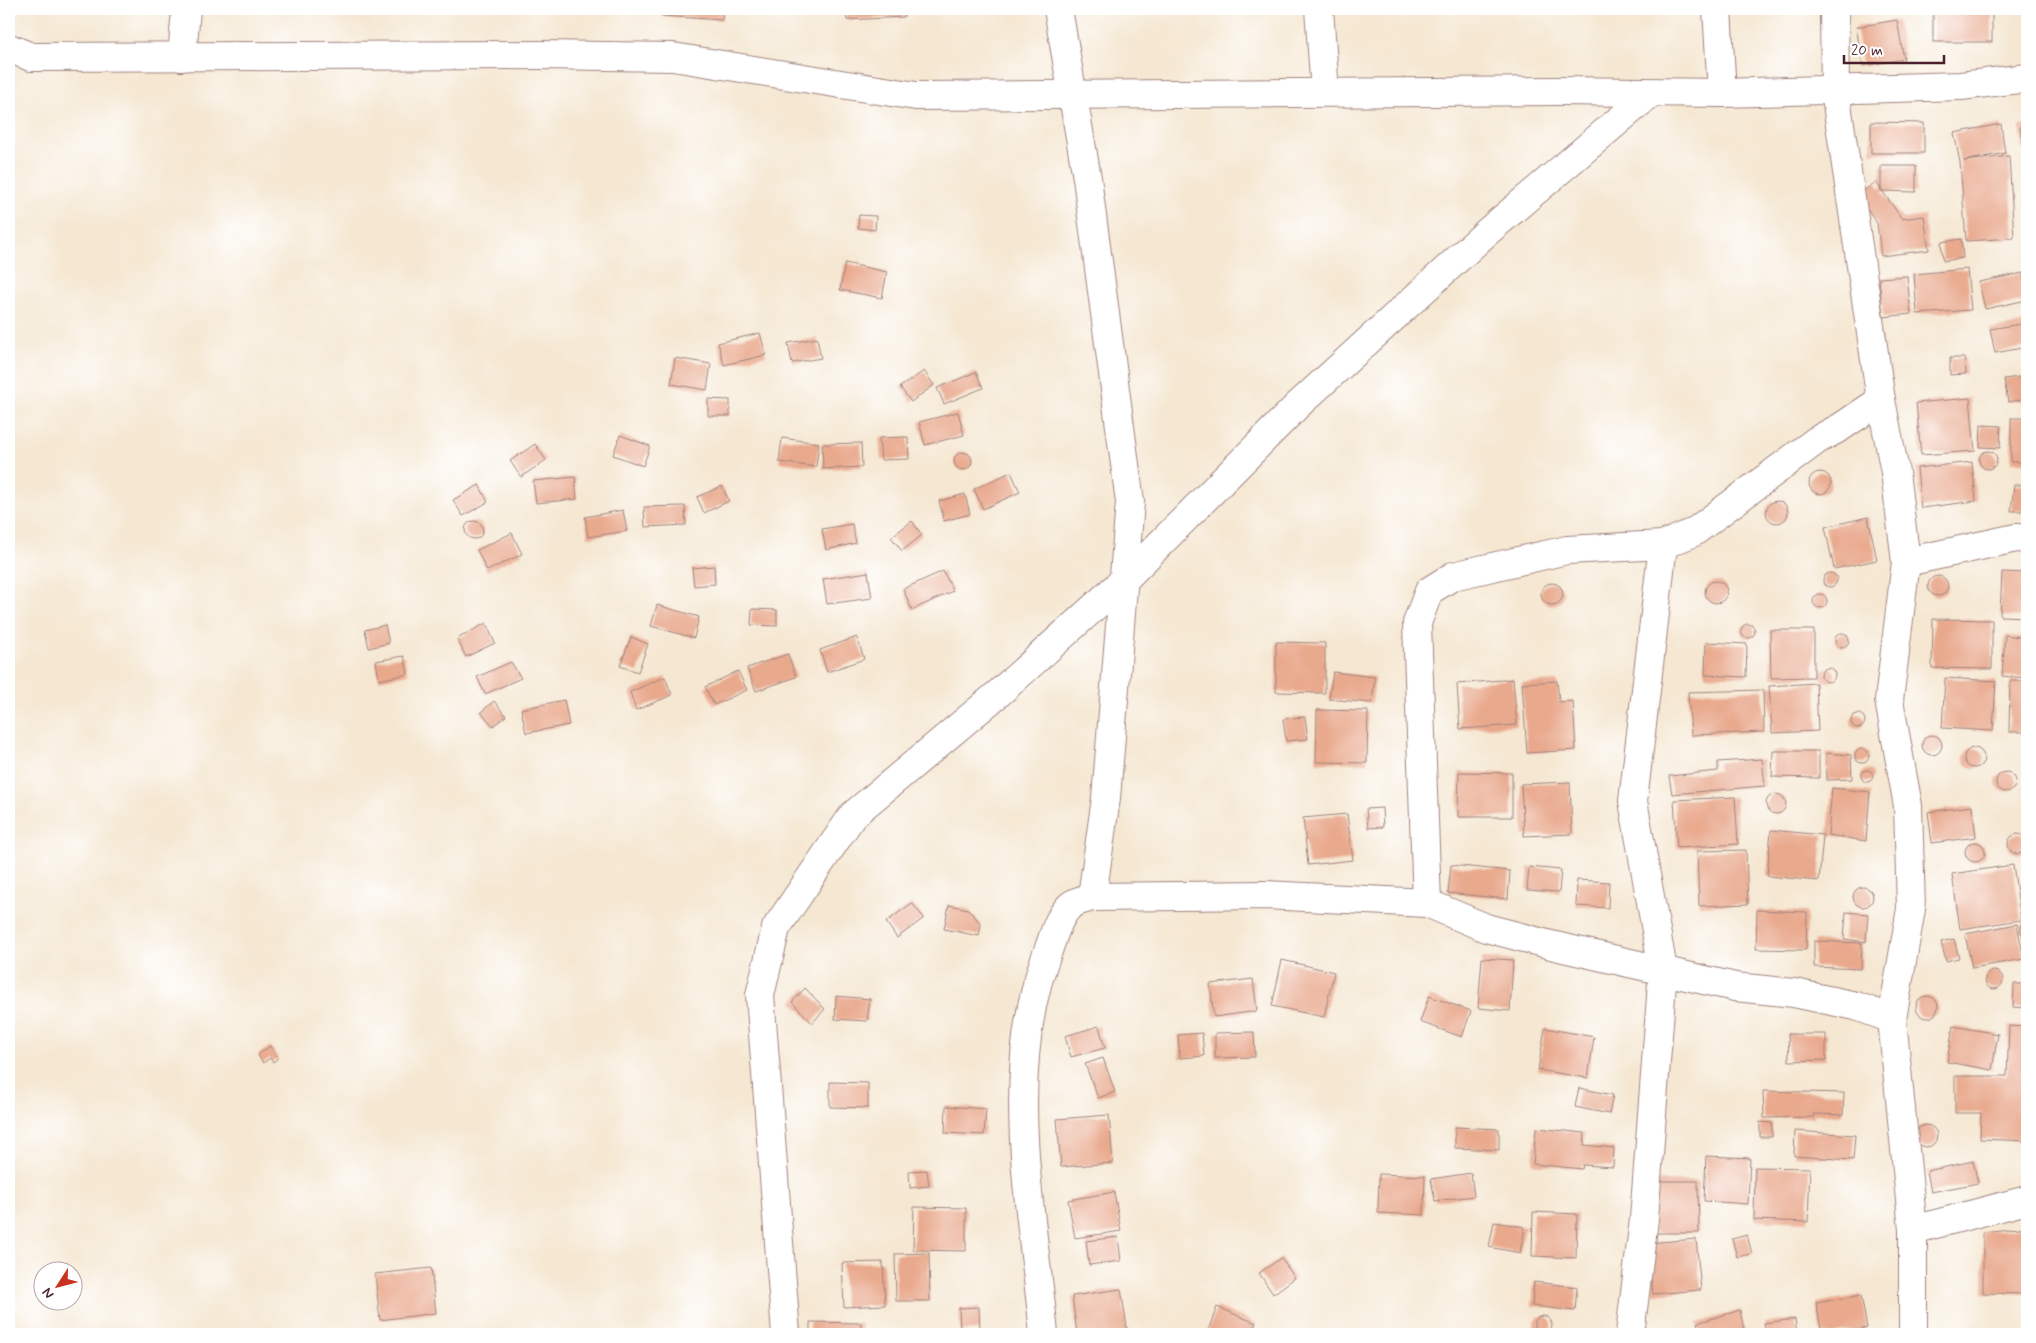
<svg xmlns="http://www.w3.org/2000/svg" width="2036" height="1343" viewBox="0 0 2036 1343" font-family="Mynerve,sans-serif">
	<rect width="100%" height="100%" fill="#fff"/>
	<filter id="ink" filterUnits="userSpaceOnUse"><feTurbulence type="fractalNoise" baseFrequency=".02" numOctaves="2"/><feDisplacementMap in="SourceGraphic" scale="10" xChannelSelector="R" yChannelSelector="G"/><feConvolveMatrix kernelMatrix="1 2 1 2 8 2 1 2 1" color-interpolation-filters="sRGB"/></filter>
	<filter id="wash" filterUnits="userSpaceOnUse"><feTurbulence type="fractalNoise" baseFrequency=".0096" numOctaves="4" result="noise"/><feDisplacementMap in="SourceGraphic" scale="20" xChannelSelector="R" yChannelSelector="G"/><feGaussianBlur stdDeviation="1.12" result="paint"/><feColorMatrix in="noise" values="0 0 0 0 0 0 0 0 0 0 0 0 0 0 0 0 0 1.4 0 .05"/><feComposite in="paint" operator="in"/></filter>
	<g filter="url(#wash)">
		<rect width="100%" height="100%" fill="#f5e7d1"/>
		<g id="blocks">
			<g fill="#e9a98d">
				<polygon points="661,9 723,9 722,20 661,16"/>
				<polygon points="846,9 904,9 904,17 847,20"/>
				<rect x="1933" y="9" width="59" height="33"/>
				<polygon points="1897,20 1904,59 1863,66 1856,27"/>
				<polygon points="1871,122 1924,123 1924,153 1871,153"/>
				<polygon points="2001,124 2005,153 1964,161 2009,156 2014,238 1966,241 1960,162 1954,133"/>
				<polygon points="2027,125 2027,149 2023,150 2020,126"/>
				<polygon points="1881,166 1916,166 1916,192 1881,191"/>
				<polygon points="1876,182 1902,219 1924,216 1929,250 1881,256 1877,223 1858,195"/>
				<polygon points="859,215 876,216 875,230 858,228"/>
				<polygon points="1961,239 1963,258 1943,261 1941,242"/>
				<polygon points="845,263 887,272 882,298 840,290"/>
				<polygon points="1967,269 1971,310 1917,314 1914,274"/>
				<polygon points="2023,273 2027,300 1985,309 1979,282"/>
				<polygon points="1907,276 1911,314 1883,317 1879,278"/>
				<polygon points="2027,323 2027,347 1995,353 1990,329"/>
				<polygon points="760,333 766,355 724,365 718,343"/>
				<polygon points="817,338 821,358 792,363 788,343"/>
				<polygon points="675,358 711,364 707,390 671,384"/>
				<polygon points="1950,358 1965,358 1966,374 1950,375"/>
				<polygon points="924,371 934,385 911,402 900,387"/>
				<polygon points="976,372 983,388 944,404 937,388"/>
				<polygon points="2027,376 2027,399 2008,402 2004,379"/>
				<polygon points="1970,398 1975,451 1921,455 1916,403"/>
				<polygon points="708,399 730,400 730,416 708,416"/>
				<polygon points="958,412 964,435 925,445 919,422"/>
				<rect x="2011" y="418" width="16" height="44"/>
				<polygon points="1981,425 2001,426 2000,448 1980,447"/>
				<polygon points="620,435 650,446 643,466 613,455"/>
				<polygon points="908,437 909,459 881,460 879,438"/>
				<polygon points="782,438 819,443 816,467 779,462"/>
				<polygon points="861,443 862,467 823,469 822,444"/>
				<polygon points="535,444 546,460 521,477 510,461"/>
				<circle cx="1988" cy="460" r="9"/>
				<circle cx="963" cy="461" r="9"/>
				<polygon points="1972,462 1976,501 1921,508 1917,468"/>
				<circle cx="1820" cy="483" r="11"/>
				<polygon points="1011,472 1020,492 983,509 974,489"/>
				<polygon points="575,477 577,499 536,503 533,481"/>
				<polygon points="479,485 488,502 463,516 453,500"/>
				<polygon points="2014,485 2027,485 2027,511 2011,511"/>
				<polygon points="722,486 729,501 704,513 697,497"/>
				<polygon points="965,494 970,514 944,521 939,501"/>
				<circle cx="1777" cy="512" r="11"/>
				<polygon points="685,506 686,525 645,527 644,507"/>
				<polygon points="623,510 627,531 588,537 585,517"/>
				<polygon points="1868,517 1877,560 1834,569 1825,527"/>
				<polygon points="912,521 922,535 902,551 891,537"/>
				<circle cx="474" cy="530" r="9"/>
				<polygon points="852,524 856,543 826,550 822,529"/>
				<polygon points="512,533 522,554 487,571 477,550"/>
				<polygon points="714,566 715,584 694,586 692,568"/>
				<polygon points="943,571 953,591 912,610 903,589"/>
				<polygon points="868,572 872,598 827,604 823,579"/>
				<polygon points="2002,572 2027,573 2027,617 2000,616"/>
				<circle cx="1830" cy="580" r="7"/>
				<circle cx="1938" cy="586" r="10"/>
				<circle cx="1716" cy="592" r="11"/>
				<circle cx="1552" cy="594" r="11"/>
				<circle cx="1820" cy="601" r="7"/>
				<polygon points="657,605 699,617 694,638 651,626"/>
				<polygon points="752,609 777,610 777,626 751,625"/>
				<polygon points="1933,619 1992,620 1992,669 1932,668"/>
				<polygon points="486,623 495,643 466,657 457,639"/>
				<circle cx="1748" cy="631" r="7"/>
				<polygon points="385,625 389,643 369,648 365,630"/>
				<polygon points="1770,630 1814,630 1814,677 1771,678"/>
				<circle cx="1842" cy="640" r="7"/>
				<polygon points="2005,635 2027,638 2027,678 2002,676"/>
				<polygon points="631,637 648,644 638,672 620,666"/>
				<polygon points="857,637 864,659 827,672 820,650"/>
				<polygon points="1276,642 1325,643 1325,693 1276,692"/>
				<polygon points="1706,642 1747,644 1746,677 1705,675"/>
				<polygon points="788,654 796,677 756,691 747,668"/>
				<polygon points="404,656 408,674 379,680 376,661"/>
				<polygon points="511,662 521,678 485,694 477,677"/>
				<circle cx="1828" cy="675" r="7"/>
				<polygon points="738,671 747,690 714,705 705,687"/>
				<polygon points="1333,672 1375,677 1372,703 1329,699"/>
				<polygon points="665,677 672,695 636,710 630,692"/>
				<polygon points="1945,678 1996,681 1993,731 1942,728"/>
				<polygon points="1513,679 1517,725 1460,729 1457,684"/>
				<polygon points="1557,681 1559,702 1573,701 1576,750 1527,753 1522,683"/>
				<polygon points="2010,681 2027,681 2027,732 2009,732"/>
				<polygon points="1816,683 1818,731 1772,733 1769,686"/>
				<polygon points="1763,690 1764,732 1691,735 1688,692"/>
				<polygon points="564,700 569,725 526,733 521,709"/>
				<polygon points="494,701 506,716 493,726 481,712"/>
				<polygon points="1317,710 1368,711 1367,763 1316,762"/>
				<circle cx="1858" cy="721" r="7"/>
				<polygon points="1305,717 1308,739 1286,741 1283,719"/>
				<circle cx="1932" cy="745" r="10"/>
				<circle cx="1974" cy="758" r="10"/>
				<circle cx="1862" cy="756" r="7"/>
				<polygon points="1773,751 1819,751 1819,778 1772,777"/>
				<polygon points="1826,753 1851,755 1852,779 1827,780"/>
				<polygon points="1762,759 1765,786 1672,794 1669,776 1718,771 1718,762"/>
				<circle cx="1867" cy="776" r="6"/>
				<polygon points="1459,772 1512,773 1512,817 1458,817"/>
				<circle cx="2006" cy="782" r="10"/>
				<polygon points="1570,782 1572,834 1524,836 1521,784"/>
				<polygon points="1832,788 1870,792 1866,841 1828,835"/>
				<circle cx="1776" cy="804" r="10"/>
				<polygon points="1735,797 1738,844 1677,848 1674,800"/>
				<polygon points="1972,806 1976,837 1932,843 1928,812"/>
				<polygon points="1382,808 1383,827 1368,828 1366,809"/>
				<polygon points="1347,814 1353,860 1308,865 1303,818"/>
				<polygon points="1771,830 1823,835 1819,881 1767,876"/>
				<circle cx="2018" cy="844" r="10"/>
				<circle cx="1975" cy="852" r="10"/>
				<polygon points="1746,850 1748,904 1699,906 1697,851"/>
				<polygon points="1451,865 1510,871 1508,899 1448,893"/>
				<polygon points="2013,865 2021,920 1960,929 1952,874"/>
				<polygon points="1529,867 1561,870 1559,892 1527,890"/>
				<polygon points="1577,880 1609,882 1608,908 1576,906"/>
				<circle cx="1863" cy="897" r="10"/>
				<polygon points="912,903 924,918 897,938 886,922"/>
				<polygon points="949,905 968,909 981,924 979,936 944,929"/>
				<polygon points="1757,910 1807,912 1806,950 1756,949"/>
				<polygon points="1846,912 1868,914 1866,942 1844,939"/>
				<polygon points="2027,920 2027,940 2020,931 2022,924"/>
				<polygon points="2017,924 2024,959 1972,968 1965,934"/>
				<polygon points="1954,939 1959,958 1946,961 1941,942"/>
				<polygon points="1814,941 1862,943 1861,969 1814,967"/>
				<polygon points="1482,958 1513,960 1510,1011 1478,1008"/>
				<polygon points="1282,960 1334,972 1324,1017 1272,1006"/>
				<circle cx="1994" cy="980" r="9"/>
				<polygon points="2026,976 2027,1008 2013,1007 2014,984 2025,984"/>
				<polygon points="1253,979 1257,1011 1214,1017 1210,984"/>
				<polygon points="805,988 825,1009 812,1023 792,1002"/>
				<polygon points="836,996 870,999 867,1021 835,1019"/>
				<polygon points="1429,996 1471,1011 1462,1037 1420,1022"/>
				<circle cx="1927" cy="1007" r="11"/>
				<polygon points="1099,1026 1105,1048 1071,1057 1065,1036"/>
				<polygon points="1953,1026 1998,1034 1992,1070 1947,1062"/>
				<polygon points="2009,1026 2027,1027 2027,1141 1980,1139 1981,1113 1955,1113 1955,1076 2007,1076"/>
				<polygon points="1545,1028 1594,1037 1588,1078 1538,1070"/>
				<polygon points="1254,1032 1255,1057 1215,1058 1215,1033"/>
				<polygon points="1202,1033 1204,1056 1180,1058 1178,1035"/>
				<polygon points="1788,1034 1826,1034 1826,1060 1789,1061"/>
				<polygon points="270,1046 278,1058 273,1062 270,1058 263,1063 258,1055"/>
				<polygon points="1103,1058 1115,1092 1098,1098 1085,1064"/>
				<polygon points="830,1082 868,1083 868,1108 830,1107"/>
				<polygon points="1579,1088 1613,1095 1609,1114 1575,1107"/>
				<polygon points="1763,1091 1844,1093 1843,1115 1813,1114 1814,1117 1764,1118"/>
				<polygon points="946,1106 986,1109 984,1135 945,1133"/>
				<polygon points="1109,1115 1113,1163 1061,1167 1057,1119"/>
				<polygon points="1760,1122 1772,1123 1772,1137 1760,1137"/>
				<circle cx="1926" cy="1136" r="11"/>
				<polygon points="1455,1127 1499,1129 1499,1150 1455,1148"/>
				<polygon points="1536,1128 1585,1133 1584,1145 1614,1148 1613,1167 1583,1165 1582,1169 1533,1164"/>
				<polygon points="1795,1131 1855,1135 1853,1160 1794,1156"/>
				<polygon points="1706,1156 1750,1158 1748,1204 1704,1201"/>
				<polygon points="1973,1161 1978,1183 1931,1192 1927,1171"/>
				<polygon points="1755,1167 1810,1168 1808,1222 1754,1220"/>
				<polygon points="927,1170 929,1186 910,1188 909,1171"/>
				<polygon points="1471,1173 1474,1196 1435,1201 1431,1179"/>
				<polygon points="1379,1174 1425,1176 1424,1215 1378,1213"/>
				<polygon points="1654,1181 1698,1181 1699,1233 1654,1233"/>
				<polygon points="1114,1192 1121,1231 1075,1238 1068,1200"/>
				<polygon points="914,1207 966,1208 966,1251 913,1250"/>
				<polygon points="1533,1212 1577,1214 1576,1258 1532,1256"/>
				<polygon points="1494,1222 1525,1227 1520,1253 1489,1247"/>
				<polygon points="2027,1227 2027,1294 1983,1293 1983,1232"/>
				<polygon points="1747,1235 1752,1254 1737,1257 1732,1239"/>
				<polygon points="1118,1237 1121,1261 1089,1265 1086,1241"/>
				<polygon points="1696,1239 1701,1290 1653,1294 1648,1243"/>
				<polygon points="929,1253 930,1301 896,1301 895,1254"/>
				<polygon points="1281,1258 1295,1278 1273,1294 1259,1273"/>
				<polygon points="883,1262 885,1305 844,1307 842,1263"/>
				<polygon points="431,1268 436,1313 380,1320 375,1274"/>
				<polygon points="1534,1282 1577,1287 1575,1311 1532,1306"/>
				<polygon points="1121,1289 1128,1334 1077,1334 1072,1296"/>
				<polygon points="1861,1295 1867,1328 1834,1334 1822,1334 1816,1303"/>
				<polygon points="979,1307 980,1330 960,1331 959,1308"/>
				<polygon points="1217,1307 1256,1323 1252,1334 1207,1333"/>
				<polygon points="1740,1310 1745,1334 1701,1334 1697,1323"/>
				<circle cx="1543" cy="1325" r="9"/>
				<polygon points="1795,1319 1797,1334 1766,1334 1764,1323"/>
				<polygon points="810,1322 861,1323 861,1334 810,1334"/>
			</g>
		</g>
	</g>
	<g filter="url(#ink)">
		<use href="#blocks" fill-opacity="0" stroke="#a0837e" stroke-width="1"/>
		<g fill="none" stroke-linecap="round" stroke-linejoin="round">
			<defs>
				<g id="street">
					<polyline points="1319,9 1325,92"/>
					<polyline points="1717,9 1722,93"/>
					<polyline points="1834,9 1835,91 1881,400"/>
					<polyline points="9,48 31,57 539,55 673,57 916,96 1559,91 1722,93 1961,86 2027,78"/>
					<polyline points="182,57 186,9"/>
					<polyline points="1092,897 1265,895 1427,903 1486,928 1555,946 1735,987 1794,993 1856,1006 1892,1019 1913,1230 1913,1334"/>
					<polyline points="1427,903 1417,623 1429,591 1453,576 1567,550 1663,545 1694,532 1817,440 1841,427 1881,400 1895,472 1906,562 2016,538 2027,539"/>
					<polyline points="1892,1019 1911,909 1908,806 1889,700 1906,562"/>
					<polyline points="1913,1230 2027,1200"/>
					<polyline points="786,1334 760,995 776,928 853,815 999,693 1123,581 1298,405 1486,233 1651,93"/>
					<path d="M1044,1334C1032,1208 1001,1070 1049,948C1054,934 1059,915 1071,905C1076,901 1086,899 1092,897L1106,798L1130,502L1087,178L1058,9"/>
					<polyline points="1630,1334 1644,1219 1663,970 1633,801 1663,545"/>
				</g>
			</defs>
			<use href="#street" stroke="#a0837e" stroke-width="30"/>
			<use href="#street" stroke="#fff" stroke-width="28"/>
		</g>
	</g>
	<rect width="2036" height="1343" fill="none" stroke="#fff" stroke-width="30"/>
	<g transform="translate(58 1286) rotate(234)"><circle r="24" fill="#ffffff" stroke="#b7a5aa"/>
	<path d="M0-4L9 19L0 12L-9 19Z" fill="#c8321e"/>
	<text y="-8" font-size="14" font-weight="bold" text-anchor="middle" fill="#4a1f2b">N</text>
	</g>
	<path d="M1844 55v8h100v-8" fill="none" stroke="#4a1f2b" stroke-width="2.5"/>
	<text x="1851" y="55" font-size="15" fill="#4a1f2b" stroke="#ffffff" stroke-width="4" paint-order="stroke">20 m</text>
</svg>
